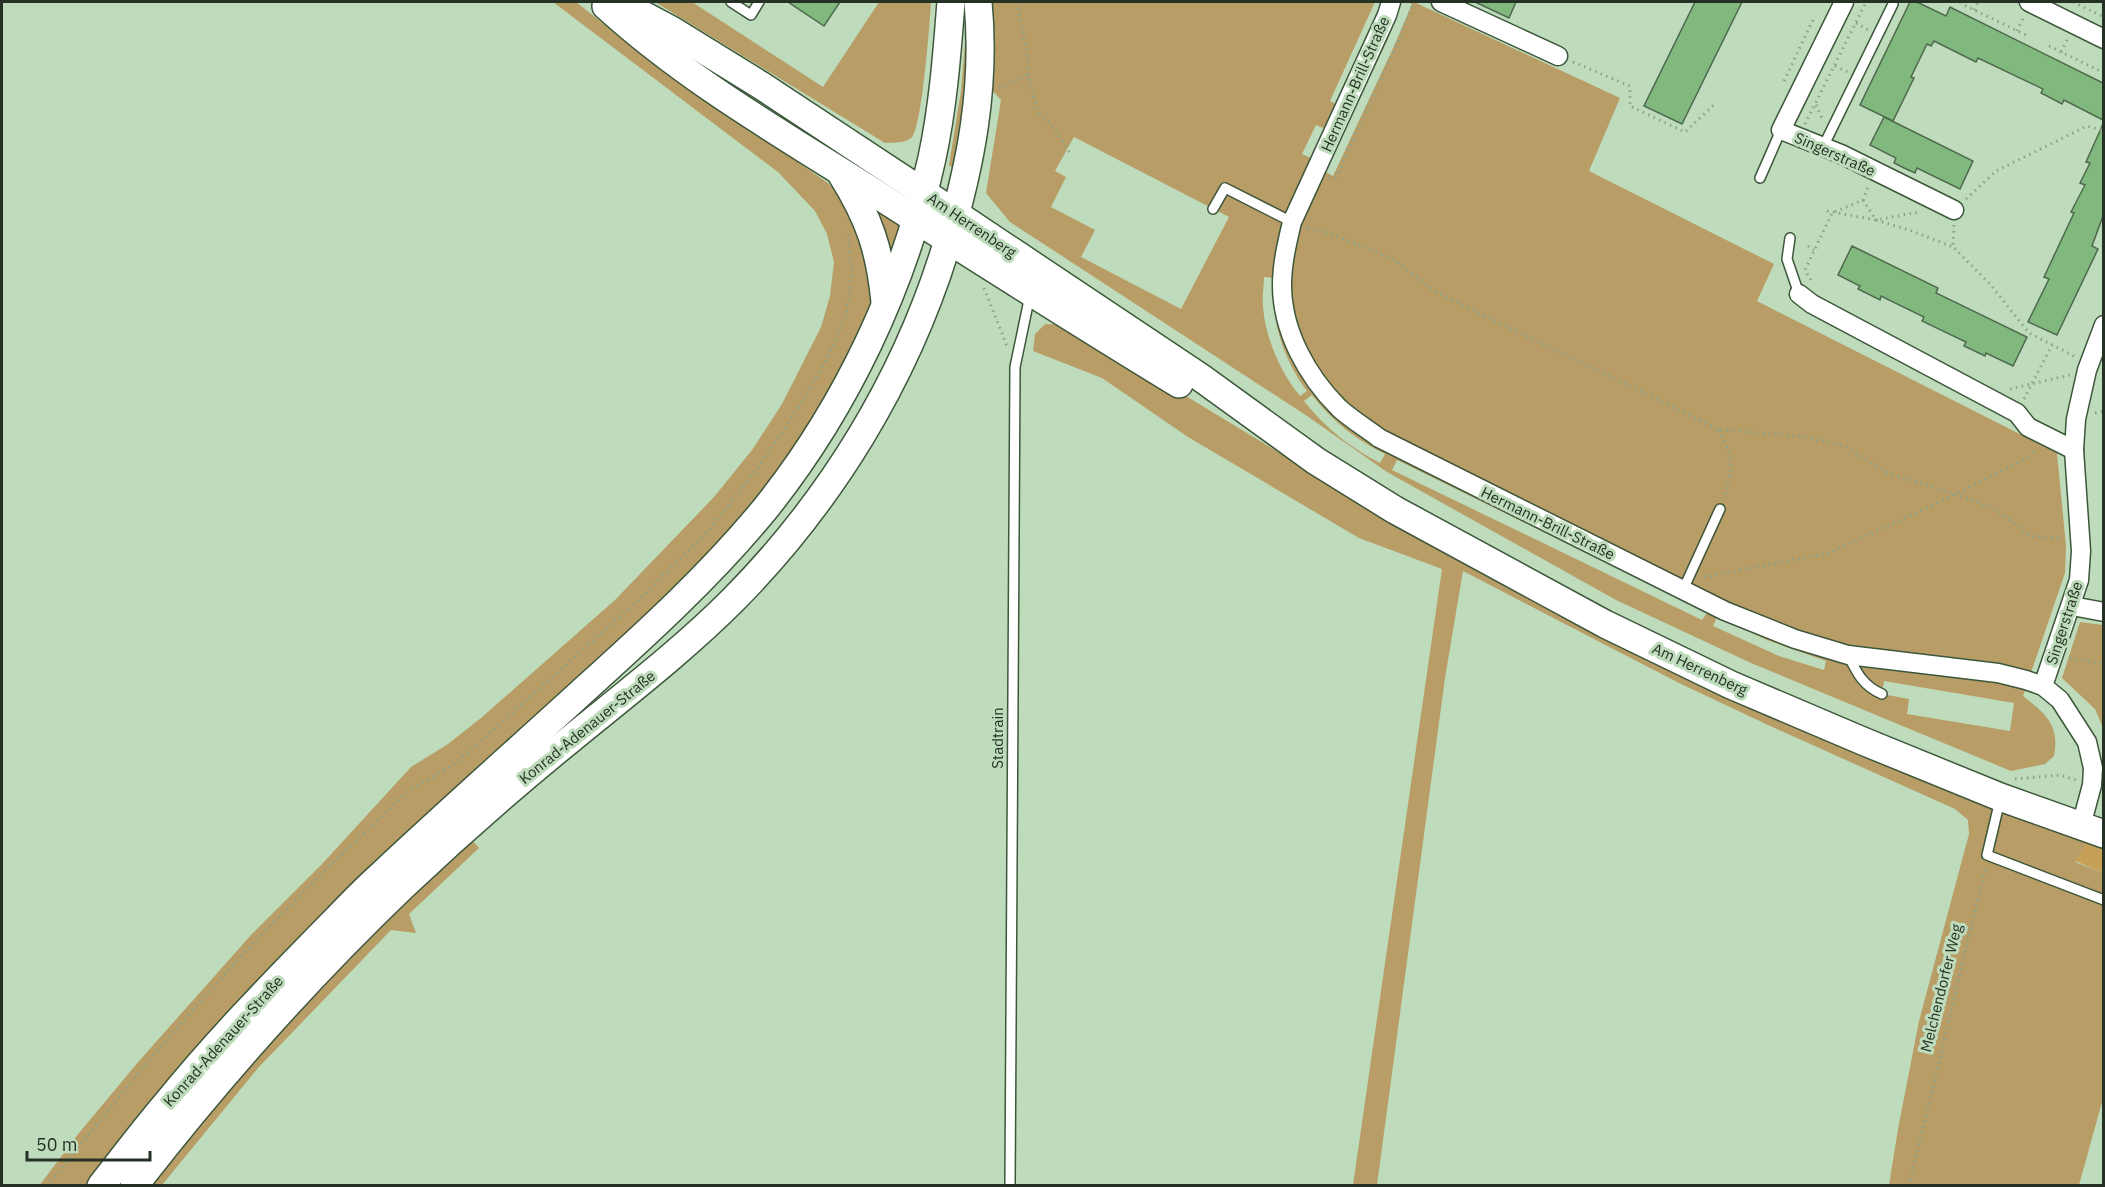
<svg xmlns="http://www.w3.org/2000/svg" width="2105" height="1187" viewBox="0 0 2105 1187" font-family="'IBM Plex Sans',sans-serif">
	<rect width="100%" height="100%" fill="#bedcbc"/>
	<g fill="#b89d66" fill-rule="evenodd">
		<path d="M553,2H576L642,54L828,183C860,215 876,269 869,313L819,412L748,513L89,1185L39,1186L79,1133L139,1061L251,935L323,863L411,767L448,744L481,718L615,600L714,497L752,450L782,404L821,327L830,296L834,262L827,234L815,211L778,172Z"/>
		<path d="M655,2H692L823,87L879,2H931C930,21 922,127 912,137C905,144 894,142 885,143Z"/>
		<polygon points="973,2 958,173 949,165 961,91 967,18"/>
		<path d="M988,2H1375L1330,101L1340,106L1388,2H1402L1387,41L1324,171L1333,176L1395,44L1412,4L1407,2H1414L1620,98L1589,171L1774,264L1757,301L2057,453L2066,546L2065,573L2023,696C2046,714 2060,725 2054,756L2045,764L2011,771L1751,663L1616,600L1387,472L1307,416L1010,222L986,193L1001,100L991,89ZM1316,125L1328,130L1313,159L1302,154ZM1074,137L1229,217L1181,309L1081,257L1095,230L1051,207L1066,177L1055,171ZM1264,277L1274,278C1270,318 1283,359 1307,391L1300,396C1280,372 1265,337 1263,306C1262,296 1264,286 1264,277ZM1312,395C1332,421 1356,440 1385,454L1380,463C1351,448 1325,428 1304,401ZM1397,460L1706,612L1707,613L1702,620L1392,470ZM1717,617L1767,640L1826,661L1824,670L1779,656L1713,626ZM1884,681L2014,703L2010,731L1907,714L1909,699L1882,694Z"/>
		<polygon points="883,207 905,222 887,272 876,226"/>
		<polygon points="1045,324 1069,325 1369,507 1989,806 2087,842 2075,862 2103,873 2104,1095 2079,1185 1889,1185 1898,1129 1919,1021 1969,834 1968,820 1955,809 1768,725 1679,683 1463,571 1445,678 1377,1185 1353,1185 1442,569 1359,538 1188,437 1102,378 1033,351 1035,334"/>
		<polygon points="2080,622 2103,625 2103,728 2095,709 2062,678"/>
		<polygon points="472,840 479,848 409,914 416,933 391,930 258,1068 162,1185 148,1186 222,1093 382,922"/>
	</g>
	<polygon fill="#c5a056" points="2087,842 2103,849 2103,873 2075,861"/>
	<g fill="#80b87d" stroke="#4e694d" stroke-width="1.5">
		<polygon points="788,2 840,2 824,26"/>
		<polygon points="1475,2 1516,2 1509,18"/>
		<polygon points="1695,2 1742,2 1682,124 1644,106"/>
		<polygon points="1910,2 1917,2 1946,16 1950,7 2103,83 2103,120 2064,100 2062,104 2041,93 2043,89 1978,58 1976,62 1934,41 1931,46 1927,44 1911,77 1914,78 1893,121 1860,105"/>
		<polygon points="1884,117 1973,161 1960,189 1917,168 1915,173 1904,168 1894,163 1896,158 1870,145"/>
		<polygon points="2103,124 2103,216 2092,246 2098,249 2057,335 2028,322 2049,279 2044,277 2074,213 2071,212 2085,185 2080,183 2090,163 2086,162"/>
		<polygon points="1852,246 1938,288 1936,293 2027,337 2013,366 1986,353 1985,356 1964,346 1966,342 1922,321 1924,317 1881,296 1880,300 1858,289 1860,286 1838,275"/>
	</g>
	<g fill="none" stroke-linecap="round" stroke-linejoin="round">
		<defs>
			<g id="lane">
				<polyline points="731,2 751,15 759,2"/>
				<polyline points="1823,147 1893,4"/>
				<polyline points="1760,178 1781,130"/>
				<polyline points="1213,209 1225,188 1292,222"/>
				<polyline points="1790,238 1787,259 1799,294"/>
				<polyline points="1683,590 1720,509"/>
				<path d="M1848,655C1857,673 1863,686 1882,694"/>
				<polyline points="2000,800 1987,855 2104,900"/>
				<polyline points="1010,1186 1015,367 1030,295"/>
			</g>
			<g id="street">
				<path d="M1391,2L1387,15L1292,222C1287,243 1282,264 1282,285C1282,331 1307,376 1339,408C1351,419 1366,428 1379,438L1725,611L1795,639L1848,655L1998,673L2026,680L2043,686L2060,700L2087,742L2093,768L2092,785L2081,826"/>
				<polyline points="1441,2 1558,56"/>
				<polyline points="1844,2 1781,130 1841,154 1954,210"/>
				<polyline points="2029,2 2104,39"/>
				<polyline points="1799,294 1812,304 2017,413 2028,427 2074,450"/>
				<polyline points="2072,606 2104,612"/>
				<polyline points="2043,686 2079,580 2081,551 2074,450 2076,419 2087,370 2104,325"/>
			</g>
			<g id="secondary">
				<polyline points="619,2 673,31 762,86 956,214 1200,377 1316,461 1395,510 1605,624 1731,685 1865,742 2000,797 2104,834"/>
				<path d="M606,6C685,78 777,131 867,188C970,254 1074,320 1179,384"/>
				<path d="M842,175C869,218 880,250 885,302"/>
				<path d="M101,1186C123,1158 144,1130 167,1103C214,1045 267,990 320,936C339,917 358,896 378,878C446,814 515,753 584,690C647,633 711,575 765,509C846,408 904,285 932,158C943,107 947,54 951,2"/>
				<path d="M134,1186C216,1080 305,980 402,887C457,835 514,785 572,738C627,693 683,650 733,600C831,501 905,380 946,247C971,166 986,86 978,2"/>
			</g>
		</defs>
		<use href="#lane" stroke="#3d573b" stroke-width="12"/>
		<use href="#street" stroke="#3d573b" stroke-width="21"/>
		<use href="#secondary" stroke="#3d573b" stroke-width="30"/>
		<g stroke="#8aa289" stroke-width="3" stroke-dasharray="1.5 4.5" stroke-linecap="butt">
			<polyline points="1017,2 1028,59 1028,75 1038,112 1054,128 1070,153"/>
			<polyline points="1960,2 1964,5 2028,36"/>
			<polyline points="2073,2 2104,17"/>
			<polyline points="1974,10 1978,2"/>
			<polyline points="1856,23 1868,30"/>
			<polyline points="2017,31 2024,16"/>
			<polyline points="2049,46 2104,73"/>
			<polyline points="2061,52 2067,40"/>
			<polyline points="1573,62 1630,86 1630,106 1685,132 1715,104"/>
			<polyline points="1835,66 1848,72"/>
			<polyline points="1784,81 1813,20"/>
			<polyline points="999,88 1028,75"/>
			<polyline points="1816,105 1822,118"/>
			<polyline points="1805,124 1866,2"/>
			<polyline points="1329,178 1336,177 1397,44 1414,2"/>
			<polyline points="1966,199 1996,171 2087,126 2104,131"/>
			<polyline points="1863,200 1876,220 1912,231 1953,247"/>
			<polyline points="1827,211 1876,220 1919,212"/>
			<polyline points="1954,225 1953,247 1990,284 2029,333 2074,356"/>
			<polyline points="1308,227 1345,239 1391,258 1435,291 1719,430 1800,436 1844,446 1890,474 1956,494 1997,510 2030,536 2063,539"/>
			<polyline points="1808,246 1814,250"/>
			<polyline points="1811,280 1805,270 1832,213 1863,200 1868,187"/>
			<polyline points="984,288 1007,346"/>
			<polyline points="2010,389 2070,375"/>
			<polyline points="2024,399 2052,345"/>
			<polyline points="2095,413 2104,411"/>
			<path d="M1719,430C1734,463 1734,464 1723,499"/>
			<polyline points="1704,577 1829,553 1956,494 2025,459 2037,450"/>
			<polyline points="2070,658 2104,664"/>
			<polyline points="2015,779 2060,775 2076,780"/>
			<polyline points="47,1186 159,1048 240,957 323,872 406,793 457,762 647,592 710,529 757,469 797,410 827,358 846,315 852,275 848,234"/>
			<polyline points="1909,1186 1986,866"/>
		</g>
		<use href="#lane" stroke="#fff" stroke-width="9"/>
		<use href="#street" stroke="#fff" stroke-width="18"/>
		<use href="#secondary" stroke="#fff" stroke-width="27"/>
	</g>
	<g text-anchor="middle" dominant-baseline="central" stroke-width="6" stroke-linejoin="round" paint-order="stroke">
		<g font-size="15" fill="#253125" stroke="#bedcbc">
			<text transform="translate(1355 84) rotate(-66)">Hermann-Brill-Straße</text>
			<text transform="translate(1835 154) rotate(24)">Singerstraße</text>
			<text transform="translate(972 225) rotate(34)">Am Herrenberg</text>
			<text transform="translate(1548 523) rotate(26)">Hermann-Brill-Straße</text>
			<text transform="translate(2064 623) rotate(-72)">Singerstraße</text>
			<text transform="translate(1700 669) rotate(25)">Am Herrenberg</text>
			<text transform="translate(587 727) rotate(-39)">Konrad-Adenauer-Straße</text>
			<text transform="translate(997 738) rotate(-90)">Stadtrain</text>
			<text transform="translate(1941 988) rotate(-76)">Melchendorfer Weg</text>
			<text transform="translate(223 1041) rotate(-48)">Konrad-Adenauer-Straße</text>
		</g>
	</g>
	<rect width="2105" height="1187" fill="none" stroke="#253125" stroke-width="6"/>
	<path d="M27 1151v9h123v-9" fill="none" stroke="#253125" stroke-width="3"/>
	<text x="36" y="1151" font-size="18" fill="#253125" stroke="#bedcbc" stroke-width="4.5" paint-order="stroke">50 m</text>
</svg>
